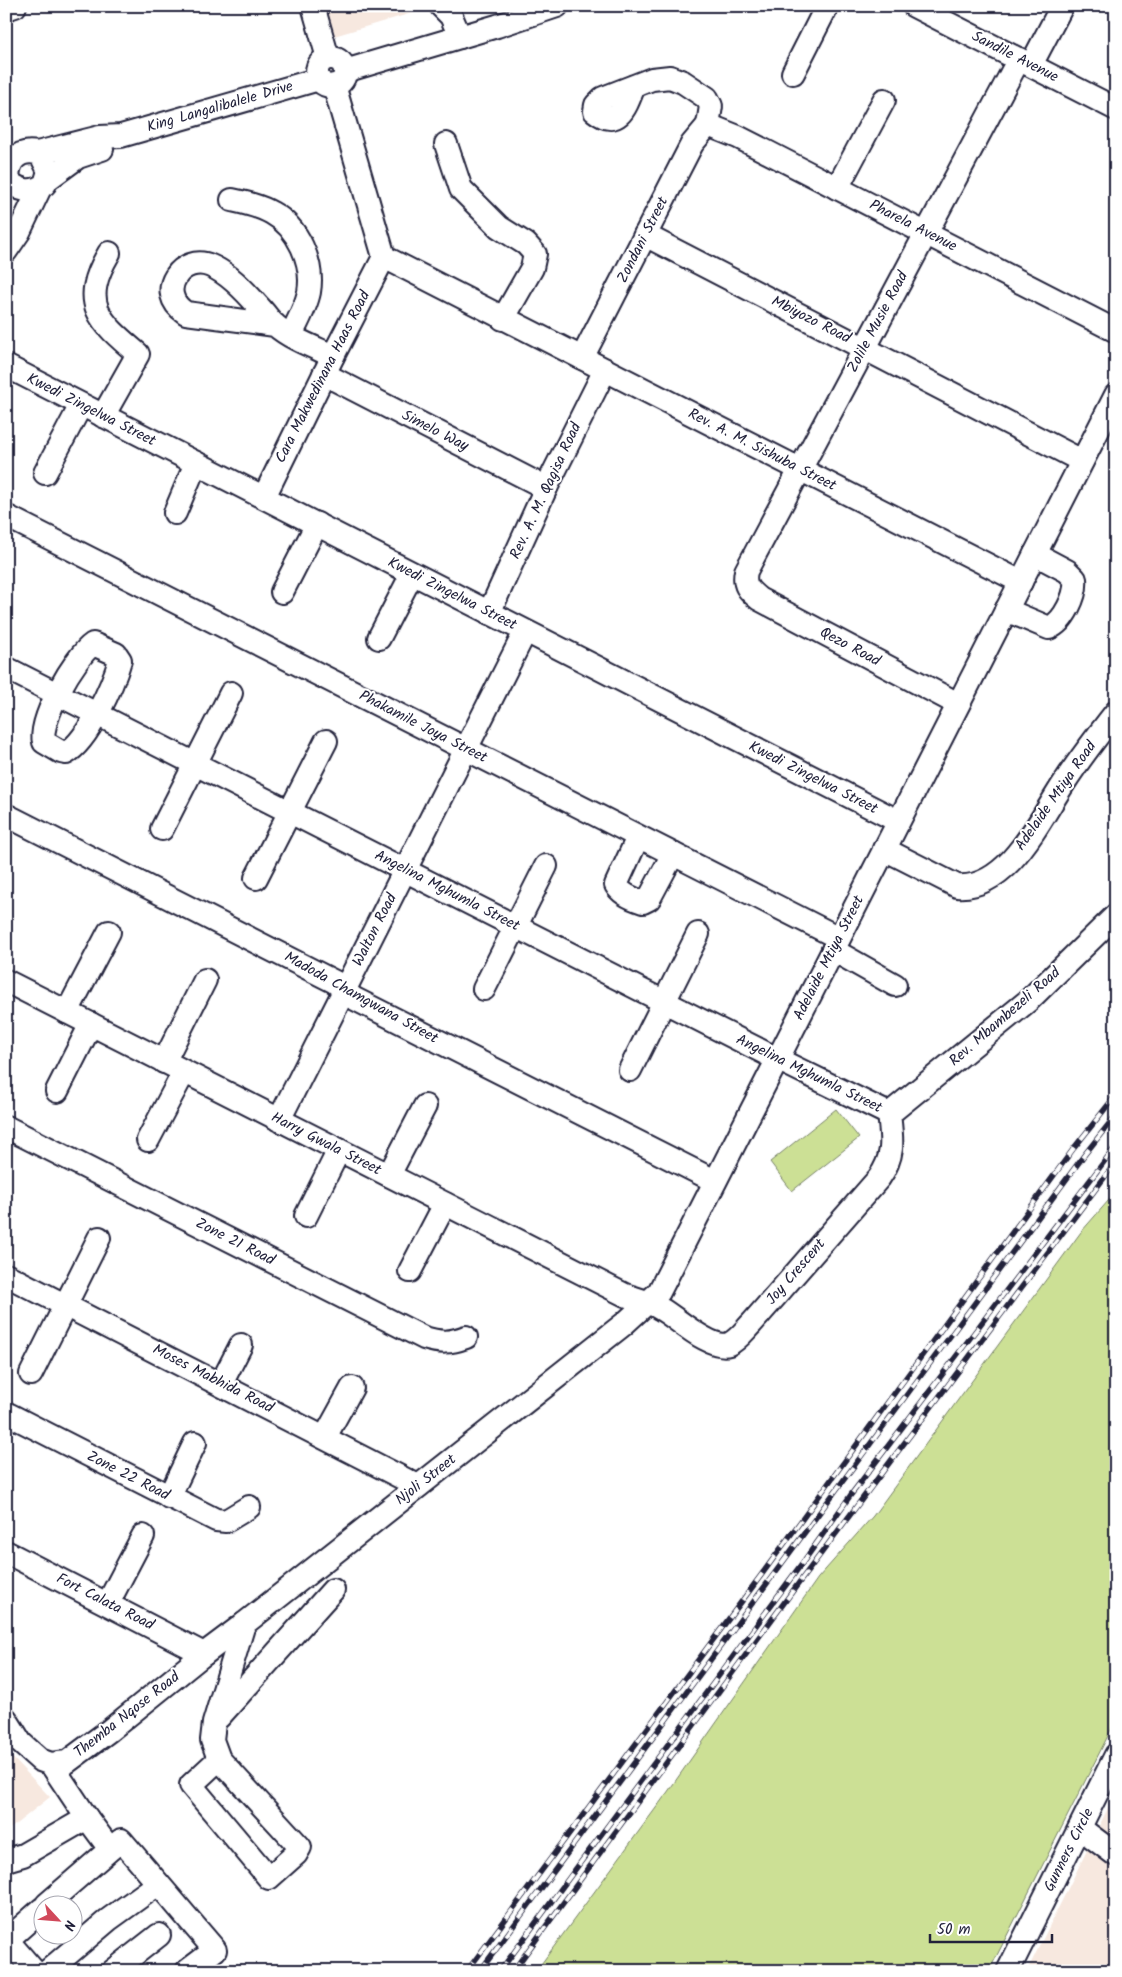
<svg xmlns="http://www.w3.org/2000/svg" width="1122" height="1977" viewBox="0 0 1122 1977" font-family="Kalam,sans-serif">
	<rect width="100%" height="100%" fill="#fff"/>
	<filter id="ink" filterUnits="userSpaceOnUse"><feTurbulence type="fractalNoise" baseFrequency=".02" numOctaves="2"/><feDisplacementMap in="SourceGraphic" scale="10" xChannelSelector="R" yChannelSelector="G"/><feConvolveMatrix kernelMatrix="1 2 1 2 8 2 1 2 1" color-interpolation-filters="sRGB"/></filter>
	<g filter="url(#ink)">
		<g fill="#f7e8df">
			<polygon points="325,6 436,6 334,36"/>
			<polygon points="6,1751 50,1797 6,1832"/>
			<polygon points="1116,1792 1116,1971 1027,1971"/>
		</g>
		<g fill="#cce095" stroke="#778168">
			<polygon points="836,1109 859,1138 792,1191 770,1162"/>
			<polygon points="1116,1192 1116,1720 989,1971 536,1971 667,1793 818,1578 873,1516 1081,1232"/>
		</g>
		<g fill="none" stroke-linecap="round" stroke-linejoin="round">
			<defs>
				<g id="minor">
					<polyline points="313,6 328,58"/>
					<polyline points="441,6 451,16 460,37"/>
					<polyline points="914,6 1116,109"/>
					<polyline points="6,9 15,6"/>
					<circle cx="331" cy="72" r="14"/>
					<polyline points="1031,65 1062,6"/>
					<polyline points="345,71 497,26 557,6"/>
					<polyline points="793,73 827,6"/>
					<polyline points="334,85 384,257 1021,582"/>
					<path d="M634,86C626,106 619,130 595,111L596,105L603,98L652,79L670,77L683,82L707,98L711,106L708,125"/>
					<polyline points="708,125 738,137 1116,331"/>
					<polyline points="446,144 461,189 499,227 526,244 535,254 532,268 503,319"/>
					<path d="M37,153L42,157L49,171L45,184C32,194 21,191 9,182C6,163 17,149 37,153L100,137L121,136L319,79"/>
					<polyline points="48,179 78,157 102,149"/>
					<polyline points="837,188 884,100"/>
					<path d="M232,200C246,203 260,206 272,213C298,227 314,263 309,292C306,307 298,321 291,335"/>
					<polyline points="645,235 1082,461"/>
					<polyline points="6,251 19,232 40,188"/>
					<path d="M275,325L186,313C153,292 183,253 211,266C228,273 248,294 260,308C265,313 270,321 275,325C291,339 314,347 333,356"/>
					<polyline points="582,358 692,144 708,125"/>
					<polyline points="6,366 898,821"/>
					<polyline points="324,374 546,488"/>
					<path d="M103,416L138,354C99,321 79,304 109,253"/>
					<polyline points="45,473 81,405"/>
					<polyline points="264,497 333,356 384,257"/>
					<polyline points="175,513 196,463"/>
					<polyline points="6,516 839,938"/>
					<polyline points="282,592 317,524"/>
					<path d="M1006,610L1049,628C1064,622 1077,595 1075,579L1067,571L1035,554"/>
					<polyline points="489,613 546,488 605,370"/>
					<polyline points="379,638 412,574"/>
					<path d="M93,644L116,654L120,660C113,685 88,741 66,753L61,752L44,742C38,721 75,656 93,644Z"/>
					<polyline points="6,668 777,1059 889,1114"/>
					<path d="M958,704L759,599C748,590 743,585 746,571L1019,59"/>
					<polyline points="6,815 335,982 353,998 715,1181"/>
					<polyline points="162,829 231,693"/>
					<path d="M638,837L616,885C621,894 633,899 643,902L649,899L673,854"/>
					<path d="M884,849L957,886C1008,890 1040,819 1064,783C1080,758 1098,735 1116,712"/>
					<polyline points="256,878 326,741"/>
					<polyline points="833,950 895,985"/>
					<path d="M6,981L625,1295C637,1299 651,1302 661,1309C677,1318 710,1350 729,1344C738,1340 745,1330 752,1323L879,1178C895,1155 892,1140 889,1114"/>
					<polyline points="484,989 546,866"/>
					<polyline points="67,1012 109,932"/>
					<polyline points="164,1062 205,980"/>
					<polyline points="630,1070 698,934"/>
					<polyline points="57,1091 91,1024"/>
					<polyline points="889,1114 1029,1000 1116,915"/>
					<polyline points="279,1120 525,632"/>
					<path d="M6,1127L424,1338C440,1343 450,1343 466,1337"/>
					<polyline points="148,1140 184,1072"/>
					<polyline points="389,1175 425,1106"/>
					<polyline points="306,1216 339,1150"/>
					<polyline points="410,1271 445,1204"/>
					<polyline points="6,1275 418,1486"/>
					<polyline points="31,1374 99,1238"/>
					<polyline points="221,1384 241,1345"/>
					<polyline points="6,1413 216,1520 226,1521 249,1507"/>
					<polyline points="325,1437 352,1388"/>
					<polyline points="169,1497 195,1443"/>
					<polyline points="6,1552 204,1654"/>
					<polyline points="108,1603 143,1536"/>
					<polyline points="219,1717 333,1590"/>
					<polyline points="6,1719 21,1743 40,1760 51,1764 67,1762 110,1730 204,1654 244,1624 624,1324 659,1292 1116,395"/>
					<polyline points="219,1759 191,1785 269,1878 296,1854 300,1847 219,1759 212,1740 214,1723 244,1624"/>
					<polyline points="51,1764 87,1818 110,1849"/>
					<polyline points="1080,1828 1116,1855"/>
					<polyline points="6,1860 23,1855 87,1818"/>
					<polyline points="47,1904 121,1840 215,1950 187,1971"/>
					<polyline points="7,1940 34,1971"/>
					<polyline points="6,1941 42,1909"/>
					<polyline points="48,1971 108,1920 158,1884"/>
					<polyline points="113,1971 159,1935"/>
					<polyline points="1008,1971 1116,1755"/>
				</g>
			</defs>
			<use href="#minor" stroke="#22223b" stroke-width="26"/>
			<use href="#minor" stroke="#fff" stroke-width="22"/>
			<defs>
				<g id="rail">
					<polyline points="467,1971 762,1574 1074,1148 1116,1095"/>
					<polyline points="480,1971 1085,1154 1116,1115"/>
					<polyline points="500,1971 806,1558 850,1496 1116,1146"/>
					<polyline points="513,1971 792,1592 1116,1162"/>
				</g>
			</defs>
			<use href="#rail" stroke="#22223b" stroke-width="5.5"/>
			<use href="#rail" stroke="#fff" stroke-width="4" stroke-dasharray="11" stroke-linecap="butt"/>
		</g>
	</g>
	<g text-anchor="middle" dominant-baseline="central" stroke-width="4" stroke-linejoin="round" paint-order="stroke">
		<g font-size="15" fill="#22223b" stroke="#fff">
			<text transform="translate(1015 57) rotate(27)">Sandile Avenue</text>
			<text transform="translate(220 107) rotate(-16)">King Langalibalele Drive</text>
			<text transform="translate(913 226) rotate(27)">Pharela Avenue</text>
			<text transform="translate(643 240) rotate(-63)">Zondani Street</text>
			<text transform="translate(811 320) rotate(27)">Mbiyozo Road</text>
			<text transform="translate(878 322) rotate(-62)">Zolile Musie Road</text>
			<text transform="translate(323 377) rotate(-63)">Cara Makwedinana Haas Road</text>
			<text transform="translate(91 410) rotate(27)">Kwedi Zingelwa Street</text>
			<text transform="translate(435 431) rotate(27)">Simelo Way</text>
			<text transform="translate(762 450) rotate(27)">Rev. A. M. Sishuba Street</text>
			<text transform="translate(546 491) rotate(-65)">Rev. A. M. Qagisa Road</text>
			<text transform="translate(452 594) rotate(27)">Kwedi Zingelwa Street</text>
			<text transform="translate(850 647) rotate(28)">Qezo Road</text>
			<text transform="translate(423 727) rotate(27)">Phakamile Joya Street</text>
			<text transform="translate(813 778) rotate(27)">Kwedi Zingelwa Street</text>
			<text transform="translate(1056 796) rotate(-55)">Adelaide Mtiya Road</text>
			<text transform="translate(447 891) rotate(27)">Angelina Mghumla Street</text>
			<text transform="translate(375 930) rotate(-63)">Walton Road</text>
			<text transform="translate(829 958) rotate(-63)">Adelaide Mtiya Street</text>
			<text transform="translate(361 998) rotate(29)">Madoda Chamgwana Street</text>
			<text transform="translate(1005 1017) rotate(-41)">Rev. Mbambezeli Road</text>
			<text transform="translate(809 1074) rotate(26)">Angelina Mghumla Street</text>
			<text transform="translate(326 1144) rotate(27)">Harry Gwala Street</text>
			<text transform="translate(235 1242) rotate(27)">Zone 21 Road</text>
			<text transform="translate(796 1272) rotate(-49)">Joy Crescent</text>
			<text transform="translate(213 1379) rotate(27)">Moses Mabhida Road</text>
			<text transform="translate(128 1476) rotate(27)">Zone 22 Road</text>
			<text transform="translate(426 1480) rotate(-38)">Njoli Street</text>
			<text transform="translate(105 1602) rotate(27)">Fort Calata Road</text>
			<text transform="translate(127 1715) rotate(-38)">Themba Nqose Road</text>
			<text transform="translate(1069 1850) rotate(-63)">Gunners Circle</text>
		</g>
	</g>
	<rect width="1122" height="1977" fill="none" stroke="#fff" stroke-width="25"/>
	<rect x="12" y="12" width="1097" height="1952" fill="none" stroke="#22223b" stroke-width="2" filter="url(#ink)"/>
	<g transform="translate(58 1920) rotate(116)"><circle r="24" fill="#ffffff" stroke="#a7a7b1"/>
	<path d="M0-4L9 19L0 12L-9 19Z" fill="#d1495b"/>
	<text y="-8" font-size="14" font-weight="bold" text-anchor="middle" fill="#22223b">N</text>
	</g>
	<path d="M930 1934v8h122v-8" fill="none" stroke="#22223b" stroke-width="2.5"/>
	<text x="937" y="1934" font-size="15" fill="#22223b" stroke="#ffffff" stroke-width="4" paint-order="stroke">50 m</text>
</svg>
